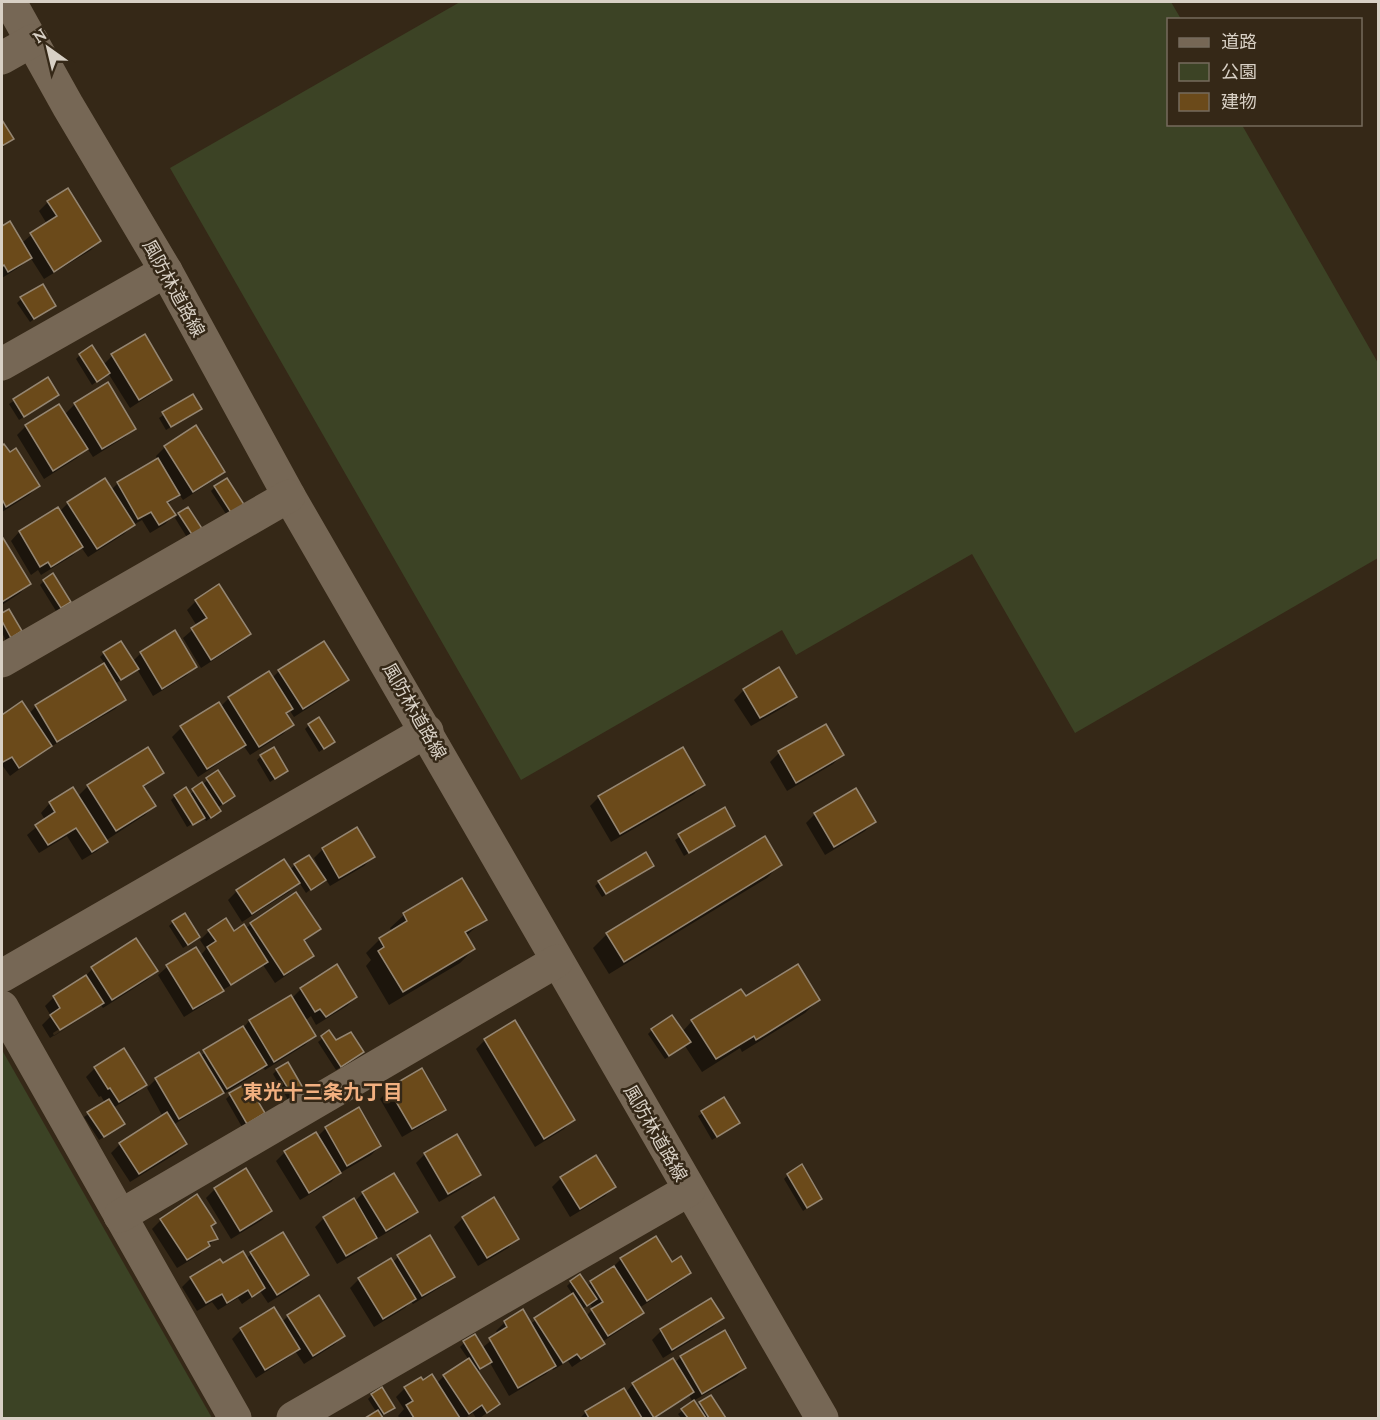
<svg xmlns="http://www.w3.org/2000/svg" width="1380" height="1420" viewBox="0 0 1380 1420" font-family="Lora,'Noto Sans JP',serif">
	<rect width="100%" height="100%" fill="#352817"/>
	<g fill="#3c4325">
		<polygon points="460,2 1171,2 1181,19 1168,20 1168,124 1242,125 1378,363 1378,558 1075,733 972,554 796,655 782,630 521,780 170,168"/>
		<polygon points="2,1050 212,1418 2,1418"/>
	</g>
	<g fill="#0007" fill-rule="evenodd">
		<polygon points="2,122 12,139 2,148"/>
		<polygon points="48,202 100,241 91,250 44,279 30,257 21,266 2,278 2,228 10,223 22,243 31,235 47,224 39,211"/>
		<polygon points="21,299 54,305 30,322 17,303"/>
		<polygon points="80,355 103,365 112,356 170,379 161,388 130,408 108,373 92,385 76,359"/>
		<polygon points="48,379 53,398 19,420 9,404"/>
		<polygon points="192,396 200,409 166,430 159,418"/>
		<polygon points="75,404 134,428 125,437 93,457 87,448 77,458 44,479 17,435 26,426 59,406 64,415"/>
		<polygon points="196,428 223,471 214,480 183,500 179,494 167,505 174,515 165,524 150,533 142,520 133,525 124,534 88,557 81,547 72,556 41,575 38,570 31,575 11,541 19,532 57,509 59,512 68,503 111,490 118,483 158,460 156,456 165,447"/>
		<polygon points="4,446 38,486 29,495 2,512 2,447"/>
		<polygon points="215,487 244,506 228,517 211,491"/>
		<polygon points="179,514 201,530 188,539 175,518"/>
		<polygon points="3,540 29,584 20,593 2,605"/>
		<polygon points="44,581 70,602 56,611 40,585"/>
		<polygon points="196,601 249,634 240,643 201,668 183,638 197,626 187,610"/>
		<polygon points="9,611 16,635 6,641 2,632 2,615"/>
		<polygon points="104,653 132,662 141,653 195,667 186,676 153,696 137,669 115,684 124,700 115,709 47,749 10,776 2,765 2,717 22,703 29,714 36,706 105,664 100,657"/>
		<polygon points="779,669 795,697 786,706 751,726 734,700 743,691"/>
		<polygon points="279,671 347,680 338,689 294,717 290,711 286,715 292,725 283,734 250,755 243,745 235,753 198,777 172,737 181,728 220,707 229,698 269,673 272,678"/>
		<polygon points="309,725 333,742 319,752 305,729"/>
		<polygon points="826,726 842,755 833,764 787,791 770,762 779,753"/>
		<polygon points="261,756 282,774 270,782 257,760"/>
		<polygon points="218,772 229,800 217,808 215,815 206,821 204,817 187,827 171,800 175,796 189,795"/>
		<polygon points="162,773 143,788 154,806 145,815 105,841 106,842 97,851 82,860 67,836 39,853 27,835 45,820 41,813 49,804 72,789 77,797 88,786"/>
		<polygon points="703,785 694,794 611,842 590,806 599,797"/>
		<polygon points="724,809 733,825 684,856 675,840"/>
		<polygon points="815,814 874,822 865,831 825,855 806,823"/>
		<polygon points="323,849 373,857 364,866 330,886 325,878 306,893 299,882 289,892 242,922 228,900 237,891 290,870 295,865 321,876 323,875 314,858"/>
		<polygon points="780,864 767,878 609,974 593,948 607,934"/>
		<polygon points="648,869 602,897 595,886 599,882"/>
		<polygon points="462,880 485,919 466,936 474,949 460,963 389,1005 366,966 371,960 366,953 380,939 392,932 390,928 404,915"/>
		<polygon points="173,922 194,941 183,948 169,926"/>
		<polygon points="251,924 319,929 304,942 312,955 303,964 275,983 263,965 257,970 221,991 213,999 184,1017 158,975 167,967 196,949 200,956 206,949 200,940 209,931 233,933 245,929"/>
		<polygon points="136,940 156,971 147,980 103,1008 100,1004 94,1011 94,1007 53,1033 54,1036 93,1011 50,1038 42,1025 51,1016 45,1006 54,997 83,979 92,969"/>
		<polygon points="336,967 356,997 347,1006 316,1025 311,1016 305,1021 314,1036 305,1045 265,1070 263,1067 256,1074 173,1125 186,1144 177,1153 130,1182 111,1153 120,1144 163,1117 147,1088 156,1079 198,1054 200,1056 244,1027 249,1021 290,997 291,999 301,989"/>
		<polygon points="745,998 818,1000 805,1013 742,1052 740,1048 702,1072 685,1046 665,1059 648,1034 652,1030 682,1032 692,1021"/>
		<polygon points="329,1033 335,1042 358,1056 336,1070 318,1042"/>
		<polygon points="485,1040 573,1120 564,1129 535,1147 476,1049"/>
		<polygon points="95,1068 145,1085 136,1094 113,1108 119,1128 99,1140 84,1117 105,1103 101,1096 99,1097 86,1077"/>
		<polygon points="277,1070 305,1093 290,1103 273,1074"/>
		<polygon points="421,1070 444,1109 435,1118 402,1137 380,1099 389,1090"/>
		<polygon points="230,1095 263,1113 242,1127 226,1099"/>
		<polygon points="724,1099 739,1122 712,1140 698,1116"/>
		<polygon points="326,1128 380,1146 371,1155 340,1173 331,1182 300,1200 276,1161 285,1152 317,1137"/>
		<polygon points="425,1154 479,1175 470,1184 439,1202 416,1163"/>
		<polygon points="788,1175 820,1199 803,1211 784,1179"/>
		<polygon points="561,1178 614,1187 605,1196 570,1217 552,1187"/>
		<polygon points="215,1189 271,1211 262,1220 231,1239 206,1198"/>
		<polygon points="363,1193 416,1212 407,1221 376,1239 375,1237 366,1247 337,1264 315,1227 324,1218 354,1202"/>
		<polygon points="463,1218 517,1239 508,1248 478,1266 454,1227"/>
		<polygon points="161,1220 210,1226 216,1238 199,1255 177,1268 152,1229"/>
		<polygon points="251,1254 308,1275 299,1284 268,1303 260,1291 242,1304 238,1298 218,1310 212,1302 197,1311 182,1287 191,1278 223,1265 246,1259"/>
		<polygon points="398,1257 453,1277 444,1285 413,1304 411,1302 405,1308 374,1327 350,1288 359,1279 390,1260 392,1263"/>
		<path d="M621,1259L672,1264L689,1273L680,1282L639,1308L642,1313L633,1322L602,1342L603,1343L594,1352L572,1367L568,1361L553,1370L552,1368L546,1374L509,1396L490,1363L477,1372L498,1404L480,1418H476L473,1413L465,1418H400L398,1416L404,1409L396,1397L405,1388L423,1382L436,1384L444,1376L469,1360L460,1347L464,1343L482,1348L498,1335L496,1331L505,1322L530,1324L573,1295L567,1286L571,1282L587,1286L611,1269ZM590,1304L593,1309L586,1316L582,1309Z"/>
		<polygon points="274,1309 282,1322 288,1316 343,1336 334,1345 304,1364 295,1351 289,1357 256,1378 232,1339 241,1330"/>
		<polygon points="722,1318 713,1327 663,1358 652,1340 661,1331"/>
		<polygon points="681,1357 745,1368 736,1377 693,1401 696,1407 711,1397 724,1418 681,1418 678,1414 693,1403 689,1395 655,1418 580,1418 586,1412 625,1393 633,1384 674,1363"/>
		<polygon points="372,1395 393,1408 380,1417 381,1418 368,1418 377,1413 368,1399"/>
	</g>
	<g fill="#6b4a1a" stroke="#958672" stroke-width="1.5">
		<polygon points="2,120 14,139 2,146"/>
		<polygon points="68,188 101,241 54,272 30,233 57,216 47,201"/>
		<polygon points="10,221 32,258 8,272 4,265 2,267 2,226"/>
		<polygon points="43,284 56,306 34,319 20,297"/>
		<polygon points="145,334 172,380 139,400 111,354"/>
		<polygon points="92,345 110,373 97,382 79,354"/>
		<polygon points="48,377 59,395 24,417 13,399"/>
		<polygon points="108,382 136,429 102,449 74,403"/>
		<polygon points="193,394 202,409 171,427 162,412"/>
		<polygon points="59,404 88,449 53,471 25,425"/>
		<polygon points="196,425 225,472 193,492 164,446"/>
		<polygon points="4,444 10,452 16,448 40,486 6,507 2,499 2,446"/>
		<polygon points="158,458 180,495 167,502 176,515 159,525 151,512 138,519 117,482"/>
		<polygon points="105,478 135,525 97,549 67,502"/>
		<polygon points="227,478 245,506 232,514 214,486"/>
		<polygon points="58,507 83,547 51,567 48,562 40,567 19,531"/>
		<polygon points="188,507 203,530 193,536 178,513"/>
		<polygon points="3,538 31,584 2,602 2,539"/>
		<polygon points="53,573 71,602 61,608 43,580"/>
		<polygon points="219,584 251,634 211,660 191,628 207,618 195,600"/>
		<polygon points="9,609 22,631 11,638 2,621 2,613"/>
		<polygon points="175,630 197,667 162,689 140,652"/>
		<polygon points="121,641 139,669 121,680 103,652"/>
		<polygon points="324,641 349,680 303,709 278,670"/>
		<polygon points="104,663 126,700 57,742 35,705"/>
		<polygon points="779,667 797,697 760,718 743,689"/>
		<polygon points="269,671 293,709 286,713 294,725 259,747 228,697"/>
		<polygon points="22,701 52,746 19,768 12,757 3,762 2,760 2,715"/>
		<polygon points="219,702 246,745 207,769 180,726"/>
		<polygon points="319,717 335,742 324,749 308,724"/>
		<polygon points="826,724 844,755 796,783 778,751"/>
		<polygon points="148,747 164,773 143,786 156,806 116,831 87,785"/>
		<polygon points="274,747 288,771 275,779 260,755"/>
		<polygon points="683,747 705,785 620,834 598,796"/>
		<polygon points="218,770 235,796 223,804 206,778"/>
		<polygon points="202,782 221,811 211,818 192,789"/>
		<polygon points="73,787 108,842 92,852 76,828 48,845 35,825 55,812 49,802"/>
		<polygon points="186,787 205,818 193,825 174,795"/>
		<polygon points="856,788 876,822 834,847 814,813"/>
		<polygon points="725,807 735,826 689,853 678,834"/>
		<polygon points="357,827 375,857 339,878 322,848"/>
		<polygon points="765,836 782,865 624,962 606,933"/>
		<polygon points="646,852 654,866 606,894 598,881"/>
		<polygon points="309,855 326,880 311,890 294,864"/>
		<polygon points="284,859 300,883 252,914 236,890"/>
		<polygon points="462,878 487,920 465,932 475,949 403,992 378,951 384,947 379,938 407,921 403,913"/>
		<polygon points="296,892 321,929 304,940 314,956 284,975 250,923"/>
		<polygon points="185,913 200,937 188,945 172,921"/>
		<polygon points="226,918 234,931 244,924 268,962 231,985 207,947 216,941 208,930"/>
		<polygon points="136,938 158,971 112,1000 91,967"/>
		<polygon points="196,947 224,991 193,1009 166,965"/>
		<polygon points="337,964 357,997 326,1017 320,1009 315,1012 300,988"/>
		<polygon points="798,964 820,1000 756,1040 754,1036 716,1059 691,1020 741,989 746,996"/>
		<polygon points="86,975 104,1003 60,1030 50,1015 60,1008 53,996"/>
		<polygon points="291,995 316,1036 274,1062 249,1020"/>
		<polygon points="672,1015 691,1042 669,1056 651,1029"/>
		<polygon points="515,1020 575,1120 544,1139 484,1039"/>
		<polygon points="243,1026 267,1065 227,1089 203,1050"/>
		<polygon points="329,1030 336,1040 351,1032 364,1052 341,1067 321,1036"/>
		<polygon points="124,1048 147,1085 119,1102 110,1088 108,1089 94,1067"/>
		<polygon points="199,1052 224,1093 179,1119 155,1078"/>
		<polygon points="288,1062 306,1093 295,1100 276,1069"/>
		<polygon points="422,1068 446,1110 412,1129 388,1088"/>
		<polygon points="247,1083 265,1113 247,1124 229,1093"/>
		<polygon points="724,1097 740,1123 717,1137 701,1111"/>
		<polygon points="109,1099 125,1124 104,1137 87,1112"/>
		<polygon points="359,1107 381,1146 347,1166 325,1127"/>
		<polygon points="167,1112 187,1144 139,1174 119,1143"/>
		<polygon points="316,1132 341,1173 309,1193 284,1151"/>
		<polygon points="457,1134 481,1175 448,1194 424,1153"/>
		<polygon points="596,1155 616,1187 580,1209 560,1177"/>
		<polygon points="802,1164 822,1199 807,1208 787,1174"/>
		<polygon points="246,1168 272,1211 240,1231 214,1188"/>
		<polygon points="394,1173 418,1212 386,1231 362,1192"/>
		<polygon points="197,1194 216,1223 211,1226 218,1239 208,1242 210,1246 187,1260 160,1219"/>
		<polygon points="494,1197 519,1239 487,1258 462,1217"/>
		<polygon points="354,1198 377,1238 346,1256 323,1217"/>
		<polygon points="283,1232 309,1275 277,1295 250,1252"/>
		<polygon points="430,1235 455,1277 422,1296 397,1255"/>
		<polygon points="656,1236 672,1262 681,1256 691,1273 647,1301 620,1258"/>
		<polygon points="243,1251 265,1288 252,1297 248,1290 227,1303 222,1294 206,1303 190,1277 220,1259 223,1263"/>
		<polygon points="391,1258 416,1299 383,1319 358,1278"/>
		<polygon points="614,1266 644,1313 608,1336 591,1309 603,1302 590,1281"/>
		<polygon points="580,1274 597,1299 587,1306 570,1281"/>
		<polygon points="573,1293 605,1344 581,1359 577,1354 563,1363 534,1318"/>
		<polygon points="319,1295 345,1336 313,1356 287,1315"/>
		<polygon points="711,1298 724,1318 672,1350 660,1329"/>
		<polygon points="274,1307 300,1349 265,1370 240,1328"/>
		<polygon points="523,1309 556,1366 518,1388 489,1338 507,1327 504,1321"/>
		<polygon points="725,1330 746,1368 702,1394 680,1356"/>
		<polygon points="475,1334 492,1362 480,1369 463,1341"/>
		<polygon points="469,1358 500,1404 487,1413 482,1405 469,1414 443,1375"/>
		<polygon points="673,1358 694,1392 654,1418 632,1383"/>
		<polygon points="432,1374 460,1418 414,1418 406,1405 413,1401 404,1387 421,1377 423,1380"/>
		<polygon points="382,1387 395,1408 384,1414 371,1394"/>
		<polygon points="624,1388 642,1418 589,1418 585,1411"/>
		<polygon points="711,1395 726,1418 709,1418 699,1402"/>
		<polygon points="694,1400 706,1418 688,1418 681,1409"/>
		<polygon points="378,1410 383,1418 365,1418"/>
	</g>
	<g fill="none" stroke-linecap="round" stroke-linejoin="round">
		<g stroke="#766755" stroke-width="33">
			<polyline points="10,2 68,106 166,271 289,496 822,1418"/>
			<polyline points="2,58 32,41"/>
			<polyline points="2,364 166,271"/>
			<polyline points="2,661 289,496"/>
			<polyline points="2,976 427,731"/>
			<polyline points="2,1007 235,1418"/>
			<polyline points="120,1216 557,961"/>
			<polyline points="293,1418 689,1190"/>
		</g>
	</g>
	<g text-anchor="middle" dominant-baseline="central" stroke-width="5" stroke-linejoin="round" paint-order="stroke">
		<g font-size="18" fill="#d8d0c5" stroke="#352817">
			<text transform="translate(174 288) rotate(61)">風防林道路線</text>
			<text transform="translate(415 711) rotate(60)">風防林道路線</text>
			<text transform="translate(656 1133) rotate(60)">風防林道路線</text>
		</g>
		<g font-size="20" font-weight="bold" fill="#f2b080" stroke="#352817">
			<text x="323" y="1091">東光十三条九丁目</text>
		</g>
	</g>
	<rect width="1380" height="1420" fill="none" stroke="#d8d0c5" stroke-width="6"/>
	<rect x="1167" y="18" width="195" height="108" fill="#352817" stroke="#766b5d" stroke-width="1.5"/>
	<rect x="1179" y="38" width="30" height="9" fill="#766755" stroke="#766b5d" stroke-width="1.5"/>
	<text x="1221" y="48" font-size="18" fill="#d8d0c5">道路</text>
	<rect x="1179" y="63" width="30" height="18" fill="#3c4325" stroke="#766b5d" stroke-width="1.5"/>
	<text x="1221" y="78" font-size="18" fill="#d8d0c5">公園</text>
	<rect x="1179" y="93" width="30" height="18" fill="#6b4a1a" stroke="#766b5d" stroke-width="1.5"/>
	<text x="1221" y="108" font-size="18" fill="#d8d0c5">建物</text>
	<g transform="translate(48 48) rotate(326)" stroke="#352817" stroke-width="4.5" paint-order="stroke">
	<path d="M0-4.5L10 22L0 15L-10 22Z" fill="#d8d0c5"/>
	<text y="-9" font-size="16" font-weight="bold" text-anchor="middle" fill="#d8d0c5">N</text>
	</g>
</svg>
